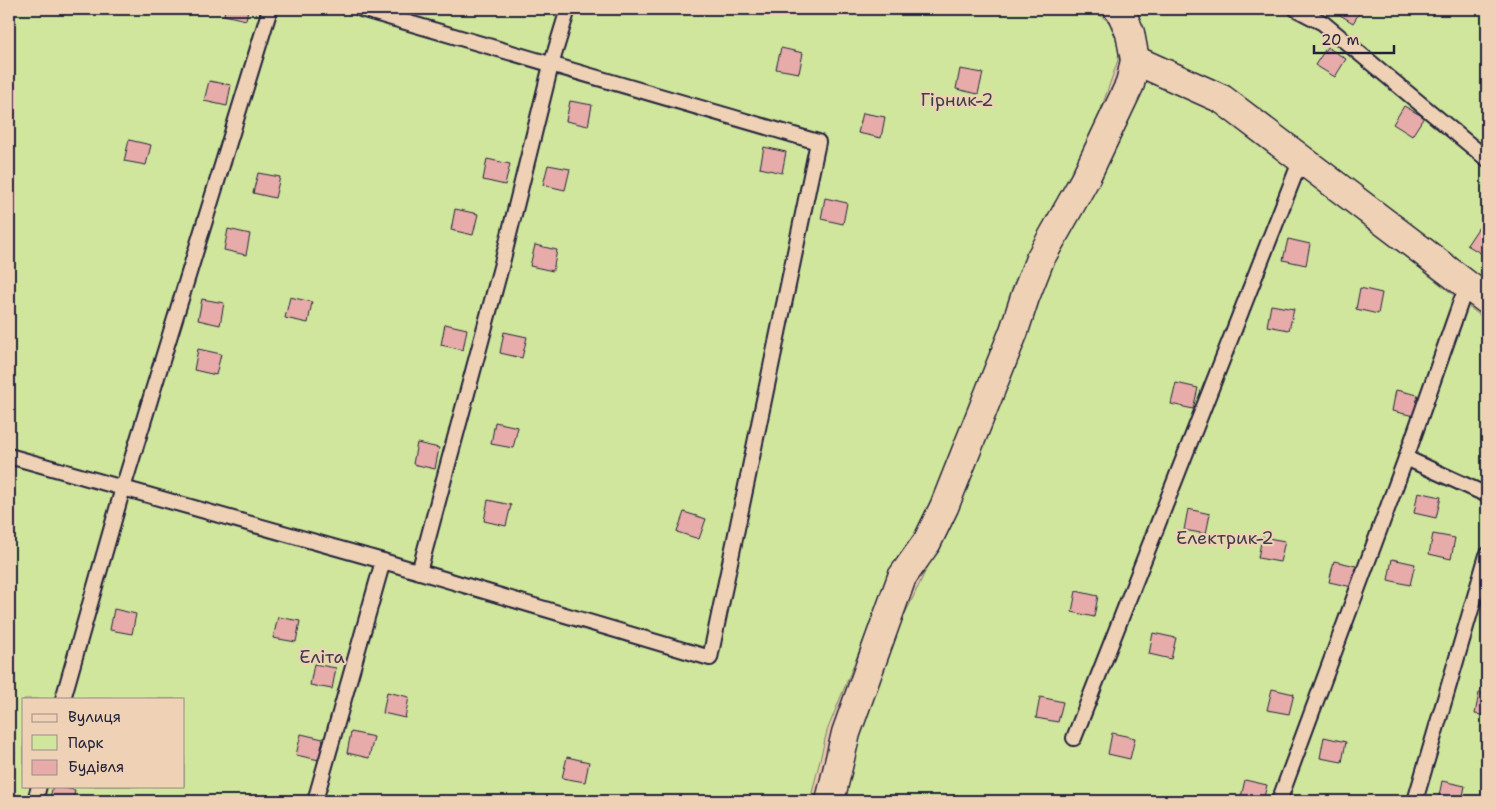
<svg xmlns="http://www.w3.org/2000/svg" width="1496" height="810" viewBox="0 0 1496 810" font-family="'Shantell Sans',sans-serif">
	<rect width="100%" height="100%" fill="#edc7b2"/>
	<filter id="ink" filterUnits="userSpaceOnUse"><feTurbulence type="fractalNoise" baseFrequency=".02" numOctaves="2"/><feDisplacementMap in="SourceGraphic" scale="10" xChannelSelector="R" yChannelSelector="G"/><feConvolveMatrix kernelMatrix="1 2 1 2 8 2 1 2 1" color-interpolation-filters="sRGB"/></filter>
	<g filter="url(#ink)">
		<g fill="#d0e69c" stroke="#79846c" fill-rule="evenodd">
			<path d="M9,9H1091L1108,21L1120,40L1118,60L1092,135L1026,255L934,506L887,582L827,731L810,801H9ZM24,699H184V786H24Z"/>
			<polygon points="1140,9 1487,9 1487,289 1144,51 1137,12"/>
			<polygon points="1145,80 1213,106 1487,321 1487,801 838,801 880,666 953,514 1047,269 1089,193"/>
		</g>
		<g fill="#e7acaa" stroke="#22223b">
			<polygon points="225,9 248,9 246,20 224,15"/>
			<polygon points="1335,9 1362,9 1353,23 1334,11"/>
			<polygon points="1327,47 1346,59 1335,77 1315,65"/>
			<polygon points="781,48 803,53 799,73 776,69"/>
			<polygon points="960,69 983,73 978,94 956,89"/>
			<polygon points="209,81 231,85 227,106 204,101"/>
			<polygon points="570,101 592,105 588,126 566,121"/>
			<polygon points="1404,106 1424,117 1412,136 1393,124"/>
			<polygon points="863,113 885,117 881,138 858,133"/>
			<polygon points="129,140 151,145 146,165 124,161"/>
			<polygon points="764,147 786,152 782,173 760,168"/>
			<polygon points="487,159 510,164 505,185 483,180"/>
			<polygon points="548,165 570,169 565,190 543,185"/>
			<polygon points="258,173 280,177 275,198 253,193"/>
			<polygon points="825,198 847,203 843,224 821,219"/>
			<polygon points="455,209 478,214 473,235 451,230"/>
			<polygon points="1479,227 1487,232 1487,257 1467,245"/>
			<polygon points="228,229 250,234 246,255 224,250"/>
			<polygon points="1288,239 1310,244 1306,265 1283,260"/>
			<polygon points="535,245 557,250 553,271 530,266"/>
			<polygon points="1360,288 1382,293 1378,314 1356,309"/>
			<polygon points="290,297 312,302 308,323 285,318"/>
			<polygon points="202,299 224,303 220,325 198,320"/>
			<polygon points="1271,305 1294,309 1289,330 1267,326"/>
			<polygon points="445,324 467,329 463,350 441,345"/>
			<polygon points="504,332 527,337 522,358 500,353"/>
			<polygon points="198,349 221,354 216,375 194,370"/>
			<polygon points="1176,383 1198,388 1193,409 1171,404"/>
			<polygon points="1396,390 1418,395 1414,416 1392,411"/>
			<polygon points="495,422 518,427 513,448 491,444"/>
			<polygon points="417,443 439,448 435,469 413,464"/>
			<polygon points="1418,492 1441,497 1436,518 1414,513"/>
			<polygon points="488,500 511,505 506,526 484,521"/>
			<polygon points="1188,509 1210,514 1206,534 1184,530"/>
			<polygon points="684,512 706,519 699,539 677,532"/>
			<polygon points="1433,534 1455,538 1451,559 1429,554"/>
			<polygon points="1262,537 1285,541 1280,562 1258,558"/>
			<polygon points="1392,559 1415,564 1410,585 1388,580"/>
			<polygon points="1334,561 1356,566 1352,587 1329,582"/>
			<polygon points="1076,591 1098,596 1094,617 1072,612"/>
			<polygon points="114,609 136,614 132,634 110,630"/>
			<polygon points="278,617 300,621 296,642 273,638"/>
			<polygon points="1153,633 1176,638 1171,659 1149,654"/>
			<polygon points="314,664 336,668 332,689 310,685"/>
			<polygon points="1272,689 1294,694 1289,714 1267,710"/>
			<polygon points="387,692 409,697 405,718 383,713"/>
			<polygon points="1479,693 1487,694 1487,716 1475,714"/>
			<polygon points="1040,697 1063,702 1058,722 1036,718"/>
			<polygon points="351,732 374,737 369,758 347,753"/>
			<polygon points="1112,733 1135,738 1130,759 1108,754"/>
			<polygon points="301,734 323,739 319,760 296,755"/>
			<polygon points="1324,737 1346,742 1342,762 1320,758"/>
			<polygon points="9,750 15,752 11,773 9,772"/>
			<polygon points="567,757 589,762 585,782 562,778"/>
			<polygon points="1245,780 1267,785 1263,801 1240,801"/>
			<polygon points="1442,781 1465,786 1462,801 1438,801"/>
			<polygon points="53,786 75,790 73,801 49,801"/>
		</g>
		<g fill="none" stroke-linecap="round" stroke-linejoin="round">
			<defs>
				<g id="lane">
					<polyline points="1296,9 1323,23 1487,159"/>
					<polyline points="9,456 383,561 710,658 818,142 361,9"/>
					<polyline points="1406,458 1487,495"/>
					<polyline points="419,572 501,267 551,65 568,9"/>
					<polyline points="63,699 123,488 270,9"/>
					<polyline points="1074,738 1301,159"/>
					<polyline points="35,801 39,786"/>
					<polyline points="315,801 383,561"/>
					<polyline points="1279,801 1406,458 1461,301 1469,286"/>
					<polyline points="1415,801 1487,555"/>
				</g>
				<g id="street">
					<polyline points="1135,60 1222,99 1487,300"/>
					<polyline points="830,801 846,733 902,577 927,542 944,507 1014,331 1025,297 1040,259 1084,181 1130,84 1135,60 1130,33 1122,14 1118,9"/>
				</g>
			</defs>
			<use href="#lane" stroke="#22223b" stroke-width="18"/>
			<use href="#street" stroke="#22223b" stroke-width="31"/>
			<use href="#lane" stroke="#efd2b6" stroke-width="14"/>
			<use href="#street" stroke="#efd2b6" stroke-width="28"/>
		</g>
	</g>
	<g text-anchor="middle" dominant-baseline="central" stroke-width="4.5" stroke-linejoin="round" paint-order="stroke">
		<g font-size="18" fill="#3c3f4a" stroke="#efd2b6">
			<text x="957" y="100">Гірник-2</text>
			<text x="1225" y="538">Електрик-2</text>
			<text x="322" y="657">Еліта</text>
		</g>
	</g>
	<rect width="1496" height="810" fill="none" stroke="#efd2b6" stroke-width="30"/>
	<rect x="15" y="15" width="1466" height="780" fill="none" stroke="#22223b" stroke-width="2" filter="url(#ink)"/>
	<rect x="22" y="698" width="162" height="90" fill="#efd2b6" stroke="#9d8c85"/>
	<rect x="32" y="714" width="25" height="8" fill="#efd2b6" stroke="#9d8c85"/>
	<text x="68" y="722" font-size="15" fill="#22223b">Вулиця</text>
	<rect x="32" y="735" width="25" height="15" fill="#d0e69c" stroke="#9d8c85"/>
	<text x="68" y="748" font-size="15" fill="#22223b">Парк</text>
	<rect x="32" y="760" width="25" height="15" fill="#e7acaa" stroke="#9d8c85"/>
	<text x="68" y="772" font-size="15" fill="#22223b">Будівля</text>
	<path d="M1314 45v8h80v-8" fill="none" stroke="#22223b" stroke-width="2.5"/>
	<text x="1321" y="45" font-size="15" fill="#22223b" stroke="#efd2b6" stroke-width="4" paint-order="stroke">20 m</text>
</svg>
